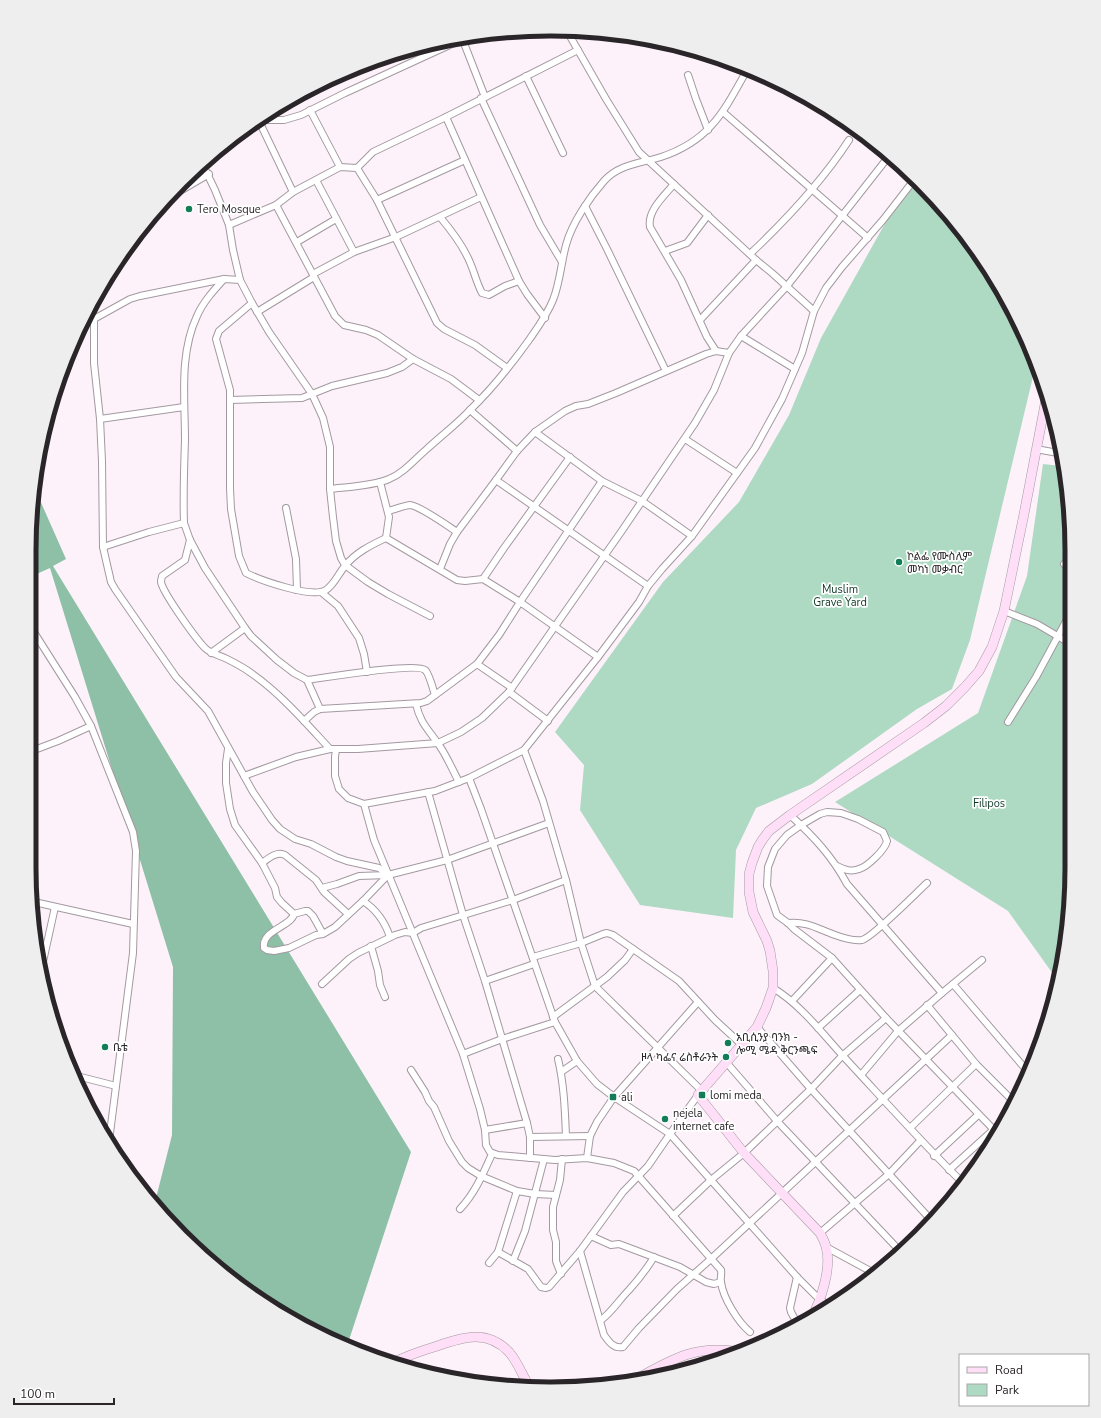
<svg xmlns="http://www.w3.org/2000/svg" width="1101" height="1418" viewBox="0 0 1101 1418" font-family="'Nunito Sans','Noto Sans Ethiopic',sans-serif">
	<rect width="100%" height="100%" fill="#fdf2fa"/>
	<g fill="#aedac3">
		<polygon points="911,177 942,206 1002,290 1036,364 970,640 952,689 917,709 812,784 756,808 736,850 733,918 640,905 580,810 584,765 555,732 663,582 739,502 789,415 821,338"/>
		<polygon points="1043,464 1061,466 1071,516 1072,868 1062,969 1058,981 1008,911 835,802 978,713 1027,576"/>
	</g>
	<polygon fill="#8ec0a7" points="35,489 66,559 53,566 411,1152 348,1343 290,1319 182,1236 155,1202 172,1135 173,967 50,568 30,577 30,517"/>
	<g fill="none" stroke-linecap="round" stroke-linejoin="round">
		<defs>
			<g id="street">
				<polyline points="567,31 606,99 639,152 756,260 772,273 814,311"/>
				<polyline points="462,38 485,97"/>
				<polyline points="688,75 696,99 708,130"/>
				<polyline points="526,76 563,153"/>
				<polyline points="481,98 540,225 562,262"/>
				<polyline points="310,110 340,167"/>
				<polyline points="723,112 868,238"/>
				<polyline points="446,117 519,281 527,294 545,318"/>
				<polyline points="260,120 284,120 301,115 345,93 467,37"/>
				<polyline points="259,121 293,192"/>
				<polyline points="202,163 215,190 229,225 233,250 240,280 252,303 269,332 312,394 323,418 330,447 330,489 333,517 336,541 341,558 345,565 368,582 388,594 430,616"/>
				<polyline points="357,168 377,200 437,323 444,329 475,345 507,368"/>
				<polyline points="316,180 354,252"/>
				<path d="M674,184C664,196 647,211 650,227L681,280L707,337L716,351"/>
				<polyline points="170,197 209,174"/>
				<polyline points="377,200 465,160"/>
				<polyline points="276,205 335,316 344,325 366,330 378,335 413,359 451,379 479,400"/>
				<polyline points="585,206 607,249 666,371"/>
				<path d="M440,217C451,230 461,243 468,258C474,270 476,282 482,293L489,295L505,286L519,281"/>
				<polyline points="229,225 276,205 293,192 340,167 357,168 373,152 446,117 578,50"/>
				<polyline points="297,242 336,219"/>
				<polyline points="665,251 687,243 708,215"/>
				<path d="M750,254C787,219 821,183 849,140"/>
				<polyline points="313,274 354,252 396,237 481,197"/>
				<path d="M224,279C214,290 203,302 197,316C179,354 185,399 185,440C184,468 183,495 184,523L190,540L205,568L245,628L251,636L277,660L294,673L307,680L320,709"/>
				<path d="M252,303L219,331L216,339L230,390V488L231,509L239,556L246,573C260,580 313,599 326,590C335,584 338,574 345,566C355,553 371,545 386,538"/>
				<polyline points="91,306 94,319 94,363 100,419 102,461 103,547 111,582 115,589 176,677 208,711 253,792 272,820 280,829 295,839 311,844 336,857 347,861 379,868 388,875"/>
				<polyline points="257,312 314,277"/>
				<polyline points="94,319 130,299 140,296 224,279 240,280"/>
				<polyline points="700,320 756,260"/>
				<polyline points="741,336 795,369"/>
				<polyline points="230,400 302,398 332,386 387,373 402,367 413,359"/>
				<polyline points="470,410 517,451"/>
				<polyline points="100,419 184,407"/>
				<polyline points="535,432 602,481 642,501 692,536"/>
				<polyline points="685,439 737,473"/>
				<polyline points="1036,449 1058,453"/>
				<polyline points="496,480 648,586"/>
				<polyline points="380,482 389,517 386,538"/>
				<path d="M330,489C347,487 373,486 389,479C404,473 415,459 428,448C442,435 457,424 470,410C492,389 511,365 529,340C538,327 547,315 553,300C560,283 561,263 566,245C572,223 589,198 604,181C619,164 642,163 661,157C710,141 724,111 747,70"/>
				<polyline points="286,508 296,559 297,590"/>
				<path d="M388,511C393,510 406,505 410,505C420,506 448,526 457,532"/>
				<polyline points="386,538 457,580 465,581 483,579 520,602 598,657"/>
				<path d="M190,540L185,560L162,576C162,578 161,579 161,582C163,593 196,639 205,648C211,654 219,655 227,659C235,663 243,667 251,673C281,694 305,722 330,749"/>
				<polyline points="103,547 149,532 184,523"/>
				<polyline points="1064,564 1071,571"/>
				<polyline points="440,569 450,544 457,532 496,480 517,451 535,432 565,411 576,406 588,404 616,393 706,354 716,351 729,353"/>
				<polyline points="483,579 504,548 570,457"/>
				<polyline points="321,592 338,606 359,638 364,654 367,672"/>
				<polyline points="1004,611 1037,624 1071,644"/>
				<polyline points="30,626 75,697 91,726 133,832 136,851 133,953 109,1141"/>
				<polyline points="211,653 245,628"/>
				<polyline points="477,664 512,688"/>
				<path d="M307,680C323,678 416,662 425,670C429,673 433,689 435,695"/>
				<polyline points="509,692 548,721"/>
				<path d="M416,704C420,722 427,728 437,742C446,754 452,769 459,782"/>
				<polyline points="304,721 314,712 320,709 421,703 427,701 477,664 499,635 520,602 602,481"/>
				<polyline points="1008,722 1036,677 1071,612"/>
				<polyline points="228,749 226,763 226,783 230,809 235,825 262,863 275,888 277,897 282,903 294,914"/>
				<polyline points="336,749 335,757 335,776 339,789 348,798 364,804 435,791 469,778 524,750 598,657 639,602 648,586 662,569 692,536 755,448 782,399 802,353 814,311 826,288 842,267 883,220 914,180"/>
				<polyline points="524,750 543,801 566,880 581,943 595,986 702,1091"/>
				<polyline points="29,752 58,741 91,726"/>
				<polyline points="244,776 296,757 330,749 358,749 438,743 461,732 482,718 509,692 621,532 695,423 714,390 729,353 741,336 787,286 889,156"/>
				<polyline points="469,778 481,809 555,1022 577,1061 597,1084 614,1097 670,1134 797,1277 820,1300 829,1305"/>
				<polyline points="428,792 463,915 485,981 527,1123 485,1130"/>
				<path d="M364,804L374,840L463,1054L480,1109L485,1130L486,1145L490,1152L498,1155L555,1160L587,1158L614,1163L634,1171L721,1270C722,1274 720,1278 721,1282C723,1298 738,1322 750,1332"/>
				<path d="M790,815C813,836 832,856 847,884L942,993"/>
				<path d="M262,863C269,858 277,851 285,855L316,880L324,892L348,914"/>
				<path d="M837,866C845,870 851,872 859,869C867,867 885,850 887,841L883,832L858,819L841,813L827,812L820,814L801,825L787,835L775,849L768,867L767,886L776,912L777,915L788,923L794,929L832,958L886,1018L997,1133"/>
				<polyline points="322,888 337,884 359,876 388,875 447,860 549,823"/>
				<path d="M363,901C377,910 385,922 390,937"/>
				<polyline points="34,902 133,924"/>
				<path d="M788,923C807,921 818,929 835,935C843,938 854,941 862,940C873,937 916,893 927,883"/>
				<path d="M323,934L313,916L308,911H305L294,914C291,927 261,930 264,948L267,950L274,951L289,948L316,935L323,934L335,927L363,901L388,875"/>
				<polyline points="371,946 378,971 380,985 385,997"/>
				<polyline points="533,957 581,943 603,934 607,933 613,935 679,981 715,1020 741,1044"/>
				<polyline points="42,966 55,907"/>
				<polyline points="485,981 534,964"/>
				<polyline points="322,984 349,959 358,953 395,935 405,932 413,933 421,928 513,900 566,880"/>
				<polyline points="953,984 1029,1073"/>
				<path d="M773,988C801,1005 821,1032 843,1056C883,1099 921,1142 963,1183"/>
				<polyline points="792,1001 832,958"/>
				<polyline points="927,1005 976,1064 1014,1102"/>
				<polyline points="553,1017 607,977 625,960 633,949"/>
				<polyline points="757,1027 811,1089 932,1221"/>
				<polyline points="818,1028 860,990"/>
				<polyline points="463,1054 502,1039 555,1022"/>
				<path d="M558,1059C564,1084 565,1111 566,1136"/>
				<polyline points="726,1062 777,1121 900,1251"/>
				<polyline points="411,1070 425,1092 429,1101 434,1107 449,1141 462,1162 468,1168 481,1176 517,1191 535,1194 556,1195"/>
				<polyline points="561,1072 577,1061"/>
				<polyline points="861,1075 898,1031 942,993 982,960"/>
				<polyline points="77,1076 116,1086"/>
				<polyline points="527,1123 530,1137 530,1158"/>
				<polyline points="910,1128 976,1064"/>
				<polyline points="530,1137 590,1136"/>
				<polyline points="934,1156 978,1115"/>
				<polyline points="587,1158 590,1136 597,1122 614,1097 698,1002"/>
				<polyline points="949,1170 1003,1121"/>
				<path d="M460,1209C475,1193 483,1174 492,1154"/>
				<polyline points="673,1216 711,1180 744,1153 811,1089 842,1056 886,1018"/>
				<polyline points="820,1233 889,1174 920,1141"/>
				<polyline points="591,1236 611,1245 619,1244 680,1267 706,1282 714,1284 721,1282"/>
				<polyline points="826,1247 872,1272"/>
				<path d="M580,1251L604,1335C609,1342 614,1349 623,1347L639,1328L677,1289L712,1258L952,1035"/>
				<polyline points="498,1252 528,1269 541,1287 546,1288 549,1287 580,1251 623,1192 648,1166 670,1134 698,1095"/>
				<polyline points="513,1261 525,1231 544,1159"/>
				<polyline points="489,1263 498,1252 517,1191"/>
				<polyline points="561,1274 556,1261 556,1242 553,1230 553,1207 560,1180 562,1159"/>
				<polyline points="797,1277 790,1308 791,1312 798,1325"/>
				<path d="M601,1320C612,1312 619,1300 629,1290C639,1279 646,1270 654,1257"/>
			</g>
			<g id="secondary">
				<path d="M811,1319C821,1300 832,1268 826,1247C825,1242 822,1237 820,1233L744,1153L698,1095L757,1027L766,1008L773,988V971L770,951L767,941L753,912L749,892V874L752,863L758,847L763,839L769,831L790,815L924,723L946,706L965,687L979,671L992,647L1004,611L1024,514L1047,394"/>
				<path d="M394,1362C407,1356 421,1351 434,1347C461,1338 486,1328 509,1352C518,1362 522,1375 529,1386"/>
				<path d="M640,1377C673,1359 694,1346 733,1351"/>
			</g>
		</defs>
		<use href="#street" stroke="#a399a0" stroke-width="8"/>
		<use href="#secondary" stroke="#a399a0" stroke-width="10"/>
		<use href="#street" stroke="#fff" stroke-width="6"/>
		<use href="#secondary" stroke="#fedff7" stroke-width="9"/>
	</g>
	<g fill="#137d58" stroke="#fff" stroke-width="1.5">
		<circle cx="189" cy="209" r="4"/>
		<circle cx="899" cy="562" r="4"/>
		<circle cx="728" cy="1043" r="4"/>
		<circle cx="105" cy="1047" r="4"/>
		<circle cx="726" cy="1057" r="4"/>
		<rect x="698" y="1091" width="8" height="8" rx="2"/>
		<rect x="609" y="1093" width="8" height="8" rx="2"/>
		<circle cx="665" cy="1119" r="4"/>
	</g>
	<g text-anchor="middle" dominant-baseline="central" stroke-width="3.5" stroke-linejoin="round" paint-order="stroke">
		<g font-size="11" fill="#292528" stroke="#fff" text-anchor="start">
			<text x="197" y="209">Tero Mosque</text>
			<text x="907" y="556">ኮልፌ የሙስሊም<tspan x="907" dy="13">መካነ መቃብር</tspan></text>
			<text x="736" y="1037">አቢሲንያ ባንክ -<tspan x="736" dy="13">ሎሚ ሜዳ ቅርንጫፍ</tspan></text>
			<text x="113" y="1047">ቤቴ</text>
			<text x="718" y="1057" text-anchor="end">ዞላ ካፌና ሬስቶራንት</text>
			<text x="710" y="1095">lomi meda</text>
			<text x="621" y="1097">ali</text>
			<text x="673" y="1113">nejela<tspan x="673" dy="13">internet cafe</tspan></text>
		</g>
		<g font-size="11" fill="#0e3928" stroke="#fff">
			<text x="840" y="589">Muslim<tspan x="840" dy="13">Grave Yard</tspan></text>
			<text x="989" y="803">Filipos</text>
		</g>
	</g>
	<path d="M0 0H1101V1418H0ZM550 36H551A514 514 0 0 1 1065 550V868A514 514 0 0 1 551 1382H550A514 514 0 0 1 36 868V550A514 514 0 0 1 550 36Z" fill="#eee" fill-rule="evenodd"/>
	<path fill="none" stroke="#292528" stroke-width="5" d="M550 36H551A514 514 0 0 1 1065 550V868A514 514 0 0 1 551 1382H550A514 514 0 0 1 36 868V550A514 514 0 0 1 550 36Z"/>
	<rect x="959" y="1354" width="130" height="52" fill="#ffffff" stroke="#a9a8a9"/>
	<rect x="967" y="1367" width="20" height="6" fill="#fedff7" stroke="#a9a8a9"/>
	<text x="995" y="1374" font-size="12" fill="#292528">Road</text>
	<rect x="967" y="1384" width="20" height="12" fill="#aedac3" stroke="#a9a8a9"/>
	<text x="995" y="1394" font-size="12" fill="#292528">Park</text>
	<path d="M14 1398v6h100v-6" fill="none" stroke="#292528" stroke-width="2"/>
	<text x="20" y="1398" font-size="12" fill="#292528" stroke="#ffffff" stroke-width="3" paint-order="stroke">100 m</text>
</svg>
